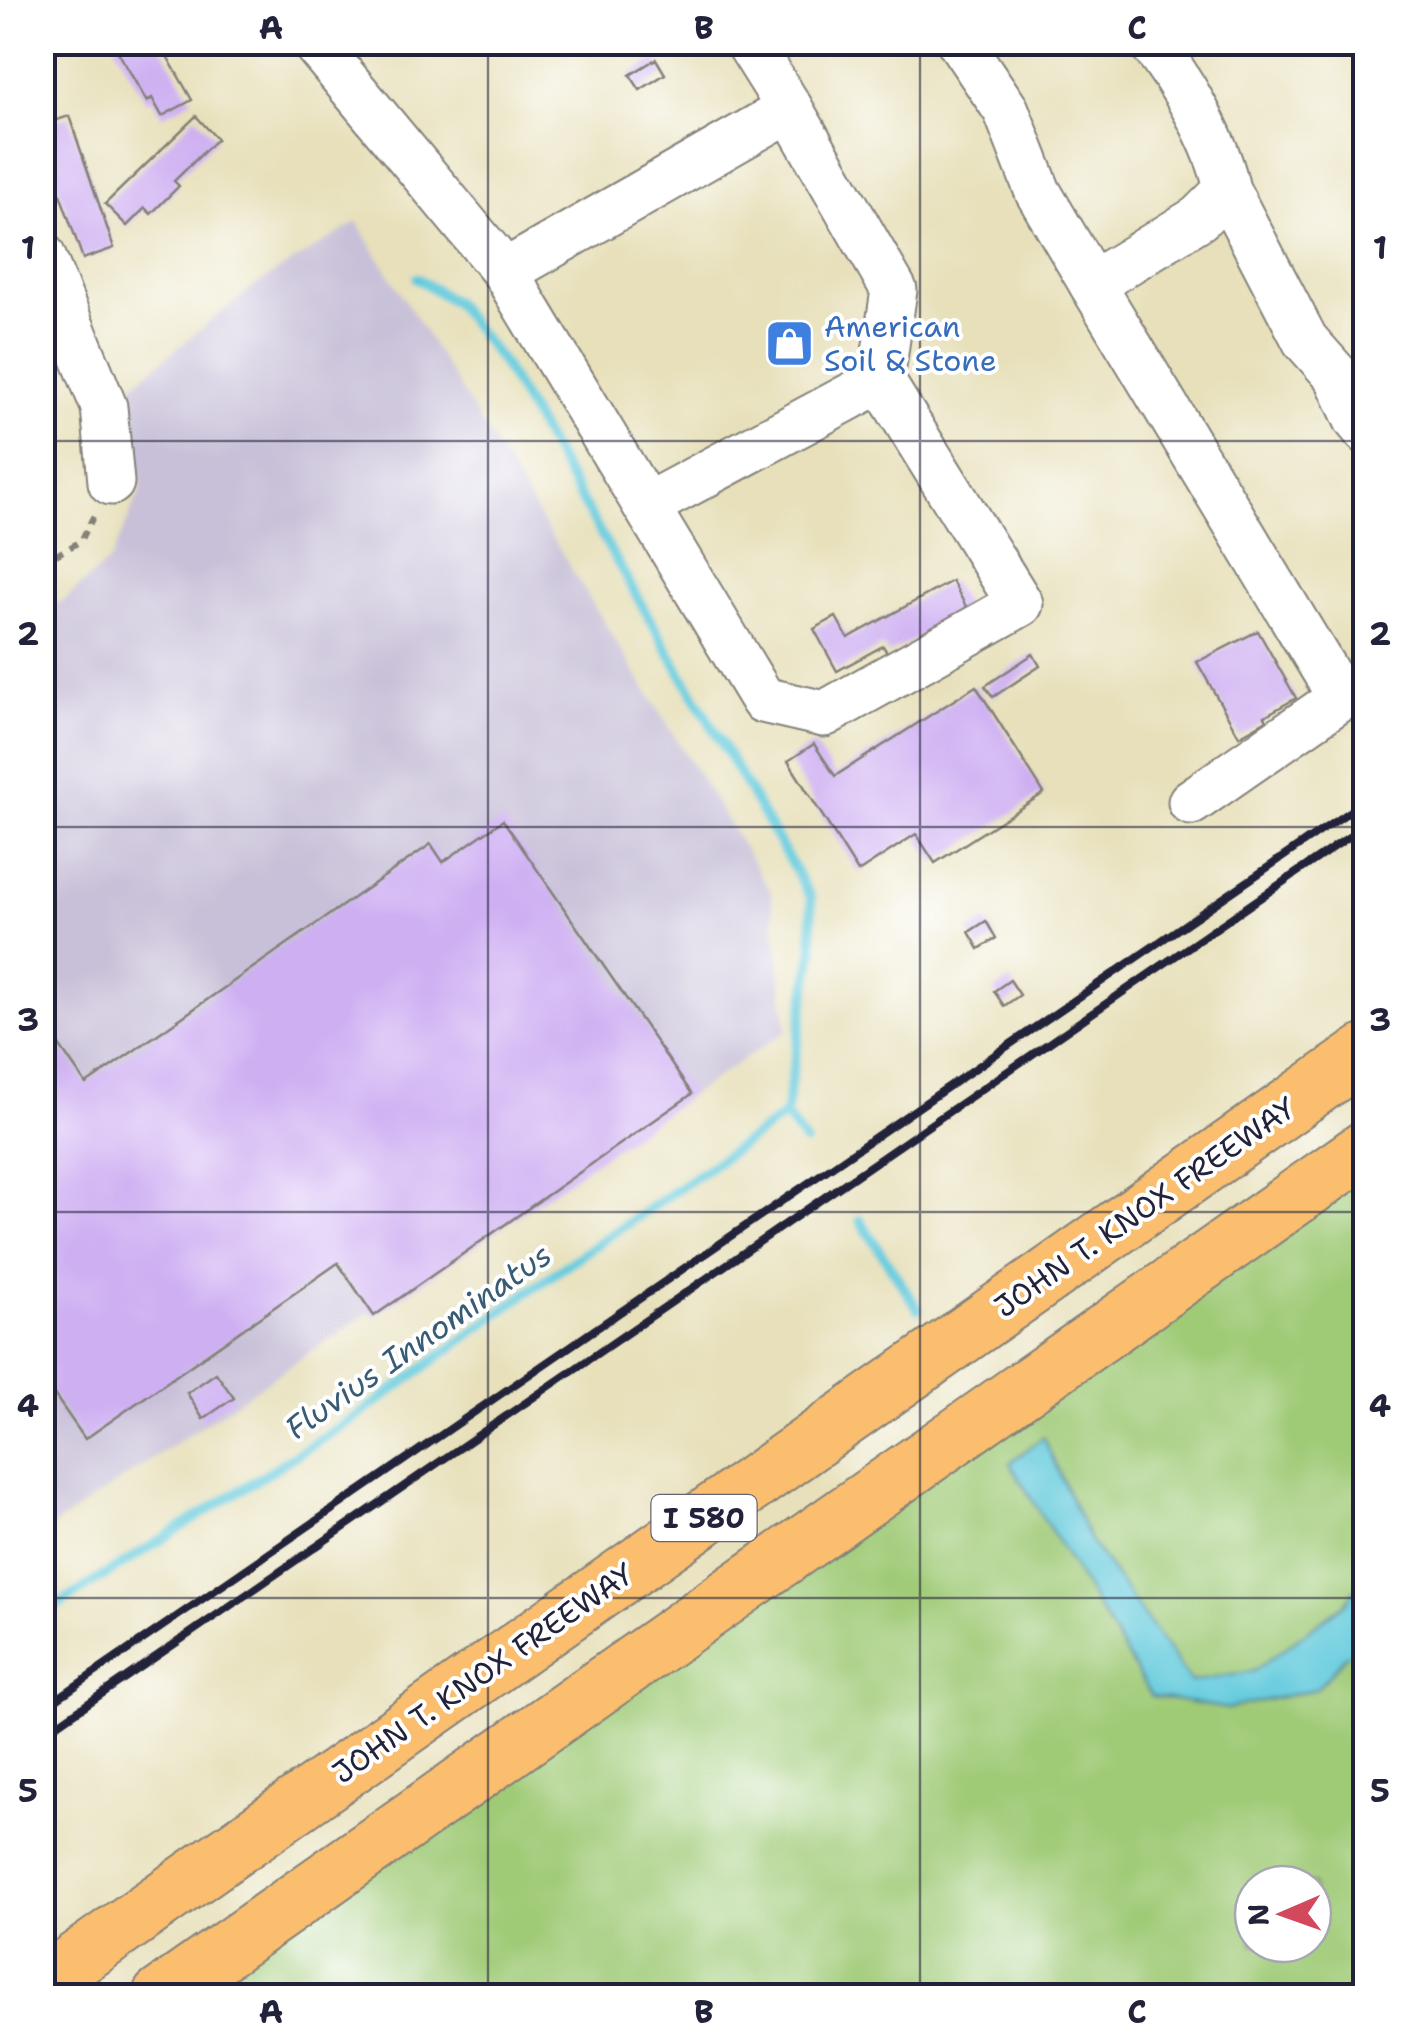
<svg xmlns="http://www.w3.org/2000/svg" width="1408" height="2039" viewBox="0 0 1408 2039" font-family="'Shantell Sans',sans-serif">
	<rect width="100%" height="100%" fill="#fff"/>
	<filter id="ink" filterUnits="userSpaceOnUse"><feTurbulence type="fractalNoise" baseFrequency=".01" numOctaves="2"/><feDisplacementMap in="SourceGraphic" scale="20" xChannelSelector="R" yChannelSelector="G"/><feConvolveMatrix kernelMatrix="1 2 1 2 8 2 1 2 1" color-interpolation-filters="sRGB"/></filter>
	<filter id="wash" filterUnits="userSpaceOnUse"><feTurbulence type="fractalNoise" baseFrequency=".0048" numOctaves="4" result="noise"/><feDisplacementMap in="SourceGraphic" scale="40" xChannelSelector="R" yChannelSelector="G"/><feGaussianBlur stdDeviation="2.25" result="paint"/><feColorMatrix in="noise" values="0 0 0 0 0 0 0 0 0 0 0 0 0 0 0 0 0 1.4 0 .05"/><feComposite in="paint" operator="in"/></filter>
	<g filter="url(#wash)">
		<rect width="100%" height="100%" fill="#e7e0ba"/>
		<polygon fill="#c8c0d8" points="357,222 771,892 787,1030 43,1533 42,610 63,601 111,559 142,487 121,394 254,286"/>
		<path fill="#9fca76" stroke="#607658" stroke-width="2.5" fill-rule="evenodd" d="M1365,1159V1996H160ZM1253,1884H1313V1944H1253Z"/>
		<polygon fill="#5fc9db" stroke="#40768b" stroke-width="2.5" points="1043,1437 1090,1541 1191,1682 1254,1671 1345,1603 1365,1576 1365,1634 1316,1689 1227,1709 1151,1696 1010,1463"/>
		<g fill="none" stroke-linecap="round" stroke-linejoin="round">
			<g stroke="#5fc9db" stroke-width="10">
				<polyline points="417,278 455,303 501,361 811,898 813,952 785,1115"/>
				<polyline points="785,1115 805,1142"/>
				<polyline points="860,1220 918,1309"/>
				<polyline points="42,1615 359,1415 526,1293 785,1115"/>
				<polyline points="1348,1649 1366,1639"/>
			</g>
		</g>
		<g id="blocks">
			<g fill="#ceaff2">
				<polygon points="119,42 159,42 192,100 162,116 152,98 147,102 114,45"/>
				<polygon points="656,59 665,74 640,90 630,75"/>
				<polygon points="69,116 114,248 83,259 42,143 42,125"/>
				<polygon points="196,116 217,139 174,181 179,186 151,214 145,208 127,226 105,204"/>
				<polygon points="952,581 968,610 888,654 883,646 837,671 814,629 836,617 848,638"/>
				<polygon points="1258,631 1296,698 1265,716 1267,720 1239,736 1197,662"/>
				<polygon points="1033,654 1040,666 993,697 985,686"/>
				<polygon points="976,686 1044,793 935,863 916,834 858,872 788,761 814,744 835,776"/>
				<polygon points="503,820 692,1094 374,1316 338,1263 85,1439 42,1377 42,1057 59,1045 86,1084 431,844 443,862"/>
				<polygon points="986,921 996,938 979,949 969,932"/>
				<polygon points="1010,980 1020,995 1004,1006 994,991"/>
				<polygon points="216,1373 234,1398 203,1419 187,1393"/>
			</g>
		</g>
	</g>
	<g filter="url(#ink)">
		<use href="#blocks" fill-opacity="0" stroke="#84817a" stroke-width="2.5"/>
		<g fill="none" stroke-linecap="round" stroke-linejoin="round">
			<defs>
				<g id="minor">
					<polyline points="314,42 505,272 790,109 748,42"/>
					<polyline points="960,42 1006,110 1038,192 1092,284 1341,698 1191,802"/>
					<path d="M1151,42C1181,79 1218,143 1227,190L1305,340L1337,376L1357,420L1366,431"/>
					<polyline points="42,255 104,407 111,482"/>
					<polyline points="505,272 763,700 824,714 1020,604 881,380 894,290 790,109"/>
					<polyline points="1092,284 1199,218 1227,190"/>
					<polyline points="646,506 881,380"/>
				</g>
				<g id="highway">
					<polyline points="42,1984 1366,1052"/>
					<polyline points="160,1996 1366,1148"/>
				</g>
			</defs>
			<use href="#minor" stroke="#84817a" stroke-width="49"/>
			<use href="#highway" stroke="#84817a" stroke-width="59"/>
			<polyline stroke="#84817a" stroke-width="6" stroke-dasharray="8 8" stroke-linecap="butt" points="42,563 81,541 94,515"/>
			<use href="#minor" stroke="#fff" stroke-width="45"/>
			<use href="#highway" stroke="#fbbe6e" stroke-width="55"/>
			<g stroke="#22223b" stroke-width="8">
				<polyline points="42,1709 1366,800"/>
				<polyline points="42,1735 1366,825"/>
			</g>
		</g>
	</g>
	<path fill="none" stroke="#22223b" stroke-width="2.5" stroke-opacity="0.55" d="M488,42V1996M920,42V1996M42,441H1366M42,827H1366M42,1212H1366M42,1598H1366"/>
	<defs>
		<symbol id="shop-square" viewBox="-11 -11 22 22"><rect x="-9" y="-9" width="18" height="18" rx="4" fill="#3f7fe0" stroke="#fff"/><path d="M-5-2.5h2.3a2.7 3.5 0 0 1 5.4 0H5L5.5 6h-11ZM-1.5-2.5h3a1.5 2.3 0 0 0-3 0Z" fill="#fff"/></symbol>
	</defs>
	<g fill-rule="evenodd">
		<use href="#shop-square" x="762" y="316" width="55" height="55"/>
	</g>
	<g text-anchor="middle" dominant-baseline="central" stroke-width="8" stroke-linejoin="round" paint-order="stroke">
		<rect fill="#fff" stroke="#646476" stroke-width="2.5" x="651.5" y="1495" width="105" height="46" rx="8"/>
		<g font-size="28" font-weight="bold" fill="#22223b">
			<text x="704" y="1518">I 580</text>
		</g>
		<g font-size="30" fill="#366cbe" stroke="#fff" text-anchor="start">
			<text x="824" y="326">American<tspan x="824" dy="34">Soil &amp; Stone</tspan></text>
		</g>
		<g font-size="30" fill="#22223b" stroke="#fff">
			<text transform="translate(1145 1207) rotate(-35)">JOHN T. KNOX FREEWAY</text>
			<text transform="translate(483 1673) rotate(-35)">JOHN T. KNOX FREEWAY</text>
		</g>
		<g font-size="32" font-style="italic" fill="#375c73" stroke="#fff">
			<text transform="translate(418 1341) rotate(-35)">Fluvius Innominatus</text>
		</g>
	</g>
	<rect width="1408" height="2039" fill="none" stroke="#fff" stroke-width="110"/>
	<g transform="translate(1283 1914) rotate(268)"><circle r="48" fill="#ffffff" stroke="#a7a7b1" stroke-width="2.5"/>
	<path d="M0-8L18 38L0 25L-18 38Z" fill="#d1495b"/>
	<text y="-15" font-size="28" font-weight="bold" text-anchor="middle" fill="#22223b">N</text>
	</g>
	<rect x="55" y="55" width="1298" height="1929" fill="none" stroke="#22223b" stroke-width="4"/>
	<g font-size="32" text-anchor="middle" font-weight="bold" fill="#22223b">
		<text x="271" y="39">A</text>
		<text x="704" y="39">B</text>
		<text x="1137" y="39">C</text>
		<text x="28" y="259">1</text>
		<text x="1380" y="259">1</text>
		<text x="28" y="645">2</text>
		<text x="1380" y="645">2</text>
		<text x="28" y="1031">3</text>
		<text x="1380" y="1031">3</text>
		<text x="28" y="1417">4</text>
		<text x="1380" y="1417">4</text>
		<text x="28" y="1802">5</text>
		<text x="1380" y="1802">5</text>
		<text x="271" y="2023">A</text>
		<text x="704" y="2023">B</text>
		<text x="1137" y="2023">C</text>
	</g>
</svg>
